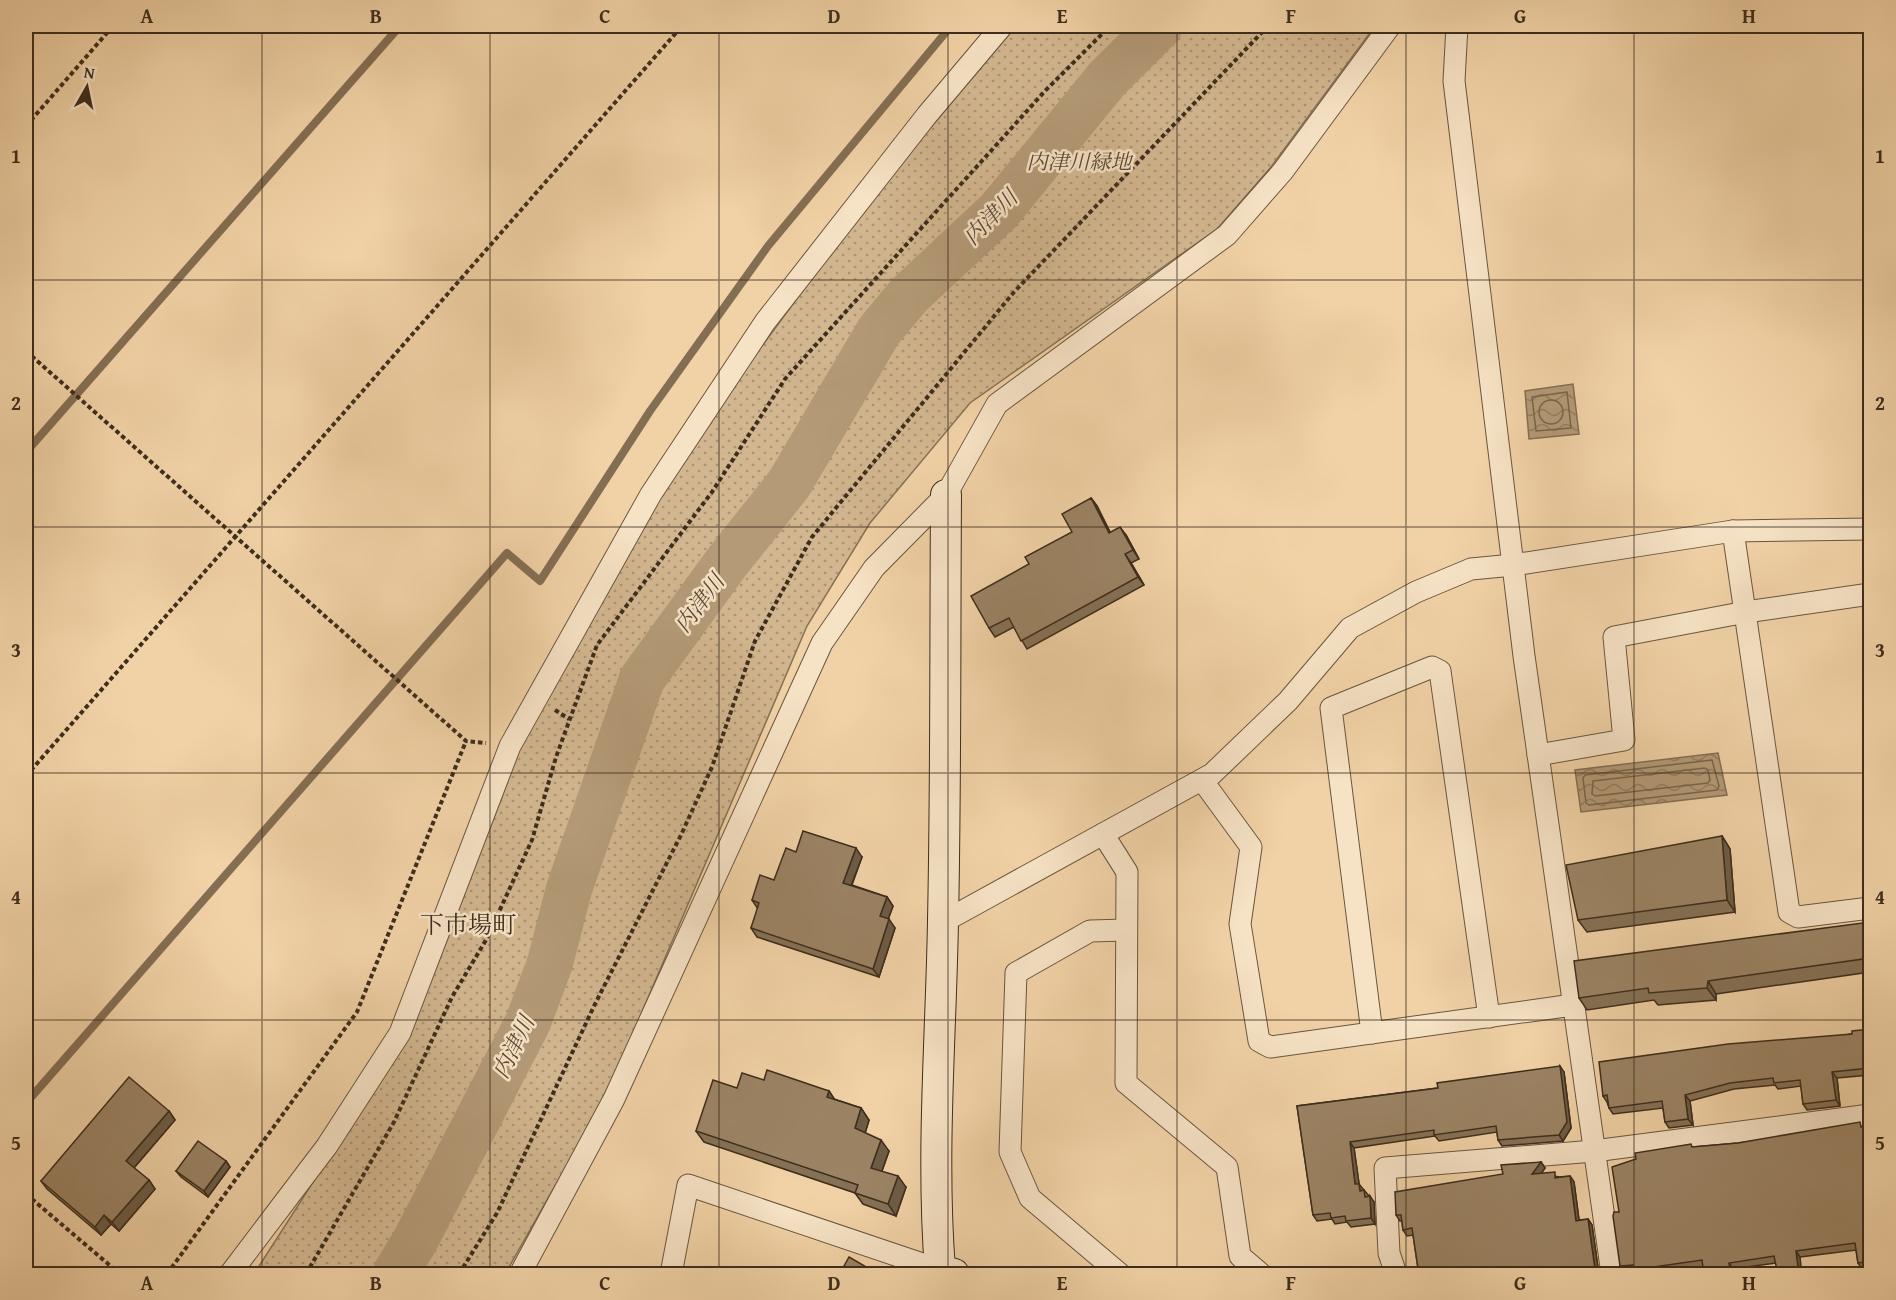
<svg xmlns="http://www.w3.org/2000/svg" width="1896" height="1300" viewBox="0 0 1896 1300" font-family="'Gentium Book Plus','Noto Serif JP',serif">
	<defs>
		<pattern id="grass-dots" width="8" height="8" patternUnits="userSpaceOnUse" patternTransform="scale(1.5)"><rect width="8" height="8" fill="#d2b68f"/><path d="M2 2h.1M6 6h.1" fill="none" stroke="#ac9474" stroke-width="1.8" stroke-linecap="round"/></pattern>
		<pattern id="water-waves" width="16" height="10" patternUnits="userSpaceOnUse" patternTransform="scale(1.5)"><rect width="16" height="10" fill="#b49a77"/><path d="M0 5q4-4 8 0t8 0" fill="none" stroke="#947e61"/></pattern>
	</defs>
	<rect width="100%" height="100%" fill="#f1d2a6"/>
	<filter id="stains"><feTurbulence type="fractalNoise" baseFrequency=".00333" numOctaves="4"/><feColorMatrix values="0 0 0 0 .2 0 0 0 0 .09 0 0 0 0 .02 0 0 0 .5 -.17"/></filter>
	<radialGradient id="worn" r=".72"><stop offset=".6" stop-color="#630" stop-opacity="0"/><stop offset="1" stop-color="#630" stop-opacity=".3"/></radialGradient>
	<polygon fill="url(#grass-dots)" stroke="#887256" stroke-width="1.5" points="1016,26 1375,26 1271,167 1217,229 970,403 870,523 807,626 606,1096 505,1274 254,1274 409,1033 525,729 646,519 733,385 874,195"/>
	<g fill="url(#water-waves)" stroke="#846e53" stroke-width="1.5">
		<polygon points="1573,384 1579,434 1529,439 1525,391"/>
		<polygon points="1718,753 1727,795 1581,812 1575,770"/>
	</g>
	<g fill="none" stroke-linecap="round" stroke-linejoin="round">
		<g stroke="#78644a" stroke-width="1.5">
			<polygon points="1567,392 1571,428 1536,431 1532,397"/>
			<circle cx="1551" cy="412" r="12"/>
			<polygon points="1712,760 1719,786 1717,790 1589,805 1586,803 1583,778 1585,775"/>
			<polygon points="1705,768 1708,770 1710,780 1708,783 1595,796 1592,794 1593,781"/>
		</g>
		<g stroke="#846e53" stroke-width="8">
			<polyline points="26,452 400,26"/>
			<polyline points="26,1103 507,553 540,581 650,411 768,246 951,26"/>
		</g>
		<polyline stroke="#b49a77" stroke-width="46" points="395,1274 416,1239 528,1022 550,963 569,889 642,679 727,562 789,484 879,331 909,295 999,211 1107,79 1160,26"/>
		<defs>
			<g id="street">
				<polyline points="1457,26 1454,81 1524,656 1612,1274"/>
				<polyline points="1733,531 1789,912 1798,917 1870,908"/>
				<polyline points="1538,755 1624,740 1614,637 1746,612 1870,594"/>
				<polyline points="1202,780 1251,847 1240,924 1259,1041 1270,1047 1573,1005"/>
				<polyline points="1103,834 1127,872 1126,1083 1227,1167 1240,1256 1261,1274"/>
				<polyline points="943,922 1212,774 1288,701 1350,628 1416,592 1471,569 1513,565 1733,531 1870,529"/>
				<polyline points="1372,1033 1331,708 1432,667 1440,671 1489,1017"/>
				<polyline points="230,1274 327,1146 400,1033 510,746 651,494 765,322 927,115 1002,26"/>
				<polyline points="520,1274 614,1099 822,643 874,568 946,495 997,404 1227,235 1283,171 1390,26"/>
				<polyline points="671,1274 688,1185 940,1270"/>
				<polyline points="1120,1274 1030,1198 1010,1152 1016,973 1090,931 1126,930"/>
				<polyline points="1396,1274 1389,1253 1385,1168 1594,1151 1870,1115"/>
			</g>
			<path id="secondary" d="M946,495C945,637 946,779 943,921C941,1038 931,1153 940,1270L954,1274"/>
		</defs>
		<use href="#street" stroke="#6a563e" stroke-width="23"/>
		<use href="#secondary" stroke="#3d2d1c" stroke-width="32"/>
		<g stroke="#3d2d1c" stroke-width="4" stroke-dasharray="4.5 3" stroke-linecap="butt">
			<polyline points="26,126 113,26"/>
			<polyline points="26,351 466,741 486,743"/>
			<polyline points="555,710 569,719"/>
			<polyline points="26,776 682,26"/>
			<polyline points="26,1194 120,1274"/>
			<polyline points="167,1274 357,1012 466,741"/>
			<polyline points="306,1274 394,1122 452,997 486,940 532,840 556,757 597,645 712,492 785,379 1045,91 1110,26"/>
			<polyline points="459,1274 497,1213 595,1004 681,835 712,767 755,641 812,537 1014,292 1268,26"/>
		</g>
		<use href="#street" stroke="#f6e2c5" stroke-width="21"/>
		<use href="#secondary" stroke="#f6e2c5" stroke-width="30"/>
	</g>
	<g fill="#857156" stroke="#3d2d1c" stroke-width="1.5">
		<polygon points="1091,498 1097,506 1110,532 1126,535 1139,559 1131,563 1144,585 1027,649 1014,627 995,637 989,628 1029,564 1072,532"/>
		<polygon points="1722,836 1730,849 1735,912 1587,932 1578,920"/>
		<polygon points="796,852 862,857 852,885 887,897 893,906 888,919 895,928 879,977 757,937 751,928 758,909 752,900 774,880"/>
		<polygon points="1870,922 1870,972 1716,994 1716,1000 1658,1005 1654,1000 1587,1010 1579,998"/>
		<polygon points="1870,1029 1870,1075 1837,1078 1840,1106 1807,1110 1803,1104 1801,1086 1778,1089 1775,1085 1734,1089 1690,1101 1693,1125 1669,1128 1665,1122 1663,1108 1613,1114 1609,1108 1607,1102 1603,1096"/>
		<polygon points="1564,1072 1571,1128 1563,1141 1502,1146 1498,1140 1497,1132 1439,1141 1435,1136 1354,1148 1359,1184 1374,1202 1375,1224 1351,1227 1347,1222 1335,1224 1332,1219 1317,1221 1313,1215 1297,1106"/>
		<polygon points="764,1080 829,1091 834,1099 861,1108 869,1120 865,1133 889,1151 882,1171 906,1187 896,1216 863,1204 855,1193 704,1142 696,1131 737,1088"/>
		<polygon points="169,1111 175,1120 134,1168 149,1180 155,1189 119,1231 111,1224 101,1235 47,1189 41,1181"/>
		<polygon points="1870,1125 1870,1268 1862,1269 1858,1263 1856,1250 1800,1257 1776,1263 1733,1269 1734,1275 1704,1275 1703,1267 1650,1275 1636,1275 1634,1272 1625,1273 1620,1266 1619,1212 1693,1147 1738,1143"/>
		<polygon points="226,1161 230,1167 208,1197 181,1177 176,1171"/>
		<polygon points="1541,1162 1545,1168 1541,1173 1559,1177 1570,1176 1574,1182 1579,1220 1588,1219 1592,1225 1599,1275 1419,1275 1413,1235 1407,1236 1403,1230 1402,1221 1400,1221 1396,1215"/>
	</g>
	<g fill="#6c5c46" stroke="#3d2d1c" stroke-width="1.5">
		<polygon points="1091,498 1097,506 1115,542 1109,533"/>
		<polygon points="1120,527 1126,535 1139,559 1133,550"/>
		<polygon points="1125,554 1131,563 1144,585 1138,577"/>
		<polygon points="1722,836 1730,849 1735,912 1727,900"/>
		<polygon points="856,848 862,857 849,891 843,883"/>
		<polygon points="887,897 893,906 886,925 880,916"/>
		<polygon points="889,919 895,928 879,977 873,969"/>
		<polygon points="1708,981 1716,994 1716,1000 1707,988"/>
		<polygon points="1560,1066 1564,1072 1571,1128 1563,1141 1559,1135"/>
		<polygon points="1832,1072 1837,1078 1840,1106 1836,1100"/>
		<polygon points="829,1091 837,1103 827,1097"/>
		<polygon points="1685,1095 1690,1101 1693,1125 1688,1119"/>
		<polygon points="861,1108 869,1120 863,1140 855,1128"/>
		<polygon points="169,1111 175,1120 132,1170 126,1161"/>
		<polygon points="881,1140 889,1151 879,1179 871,1168"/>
		<polygon points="1350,1142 1354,1148 1360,1190 1355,1184"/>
		<polygon points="226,1161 230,1167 208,1197 204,1191"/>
		<polygon points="1541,1162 1545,1168 1537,1180 1532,1174"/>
		<polygon points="898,1176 906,1187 896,1216 888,1204"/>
		<polygon points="1570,1176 1574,1182 1580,1227 1576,1221"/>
		<polygon points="149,1180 155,1189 119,1231 112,1222"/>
		<polygon points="1370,1196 1374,1202 1375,1224 1371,1218"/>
		<polygon points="104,1215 111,1224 101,1235 95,1227"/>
		<polygon points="1588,1219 1592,1225 1599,1275 1595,1269"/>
		<polygon points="1796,1251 1800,1257 1802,1275 1799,1275"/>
		<polygon points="1729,1263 1733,1269 1734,1275 1731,1275"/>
	</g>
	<g fill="#9b8364" stroke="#3d2d1c" stroke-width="1.5">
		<polygon points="1091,498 1109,533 1120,527 1133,550 1125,554 1138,577 1021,641 1009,618 989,628 971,596 1029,564 1025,557 1072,532 1062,514"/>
		<polygon points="803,831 856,848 843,883 887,897 880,916 889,919 873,969 751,928 759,903 752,900 760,875 774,880 786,848 796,852"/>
		<polygon points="1722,836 1727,900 1578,920 1566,865"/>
		<polygon points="1870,922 1870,958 1708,981 1707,988 1649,993 1648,988 1579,998 1574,961"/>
		<polygon points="1870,1029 1870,1068 1832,1072 1836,1100 1803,1104 1800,1080 1774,1083 1773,1078 1730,1083 1685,1095 1688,1119 1665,1122 1662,1101 1609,1108 1607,1095 1603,1096 1599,1062 1728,1044 1852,1034 1852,1031"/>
		<polygon points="1560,1066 1567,1122 1559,1135 1498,1140 1496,1126 1434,1135 1434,1130 1350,1142 1355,1184 1359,1184 1360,1191 1364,1190 1365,1197 1370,1196 1371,1218 1346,1221 1345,1216 1331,1218 1330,1213 1313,1215 1297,1106 1438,1088 1437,1083"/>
		<polygon points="767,1070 829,1091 827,1097 861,1108 855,1128 881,1140 871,1168 898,1176 888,1204 855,1193 858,1185 696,1131 713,1080 737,1088 742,1073 764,1080"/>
		<polygon points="129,1077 169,1111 126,1161 149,1180 112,1222 104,1215 95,1227 41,1181"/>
		<polygon points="1860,1122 1861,1127 1870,1125 1870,1261 1858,1263 1855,1243 1796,1251 1799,1275 1778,1275 1774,1256 1729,1263 1731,1275 1704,1275 1702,1260 1633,1270 1633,1265 1620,1266 1613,1216 1614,1212 1619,1212 1612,1167 1636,1159 1635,1153 1691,1144 1692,1147 1738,1143"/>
		<polygon points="198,1141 226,1161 204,1191 176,1171"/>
		<polygon points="1541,1162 1532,1174 1555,1172 1555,1178 1570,1176 1576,1221 1588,1219 1595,1269 1588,1270 1589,1273 1577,1275 1419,1275 1412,1228 1403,1230 1401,1215 1396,1215 1395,1192 1503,1174 1501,1165"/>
		<polygon points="849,1257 880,1275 839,1275"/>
	</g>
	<path fill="none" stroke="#3d2d1c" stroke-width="1.5" stroke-opacity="0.55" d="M262,26V1274M490,26V1274M719,26V1274M948,26V1274M1177,26V1274M1406,26V1274M1634,26V1274M26,280H1870M26,527H1870M26,773H1870M26,1020H1870"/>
	<g text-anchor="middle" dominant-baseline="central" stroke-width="5" stroke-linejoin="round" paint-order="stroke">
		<g font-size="21" font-style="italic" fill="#5b4833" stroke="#f6e2c5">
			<text x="1079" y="161">内津川緑地</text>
		</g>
		<g font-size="22" font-style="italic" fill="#5b4833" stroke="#f6e2c5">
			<text transform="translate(990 217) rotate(-46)">内津川</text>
			<text transform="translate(699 603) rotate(-53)">内津川</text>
			<text transform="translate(513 1047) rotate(-64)">内津川</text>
		</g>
		<g font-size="24" fill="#3d2d1c" stroke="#f6e2c5">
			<text x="468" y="924">下市場町</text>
		</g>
	</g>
	<rect width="1896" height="1300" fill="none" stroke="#f1d2a6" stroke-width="66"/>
	<g transform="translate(87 87) rotate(9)" stroke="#f6e2c5" stroke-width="4.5" paint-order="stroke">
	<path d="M0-4.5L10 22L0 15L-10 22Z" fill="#3d2d1c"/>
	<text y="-9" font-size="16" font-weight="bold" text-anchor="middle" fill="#3d2d1c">N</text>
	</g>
	<rect x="33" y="33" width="1830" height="1234" fill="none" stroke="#3d2d1c" stroke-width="2"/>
	<g font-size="20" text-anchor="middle" font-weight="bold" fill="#3d2d1c">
		<text x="147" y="23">A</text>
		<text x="376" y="23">B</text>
		<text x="605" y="23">C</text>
		<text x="834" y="23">D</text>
		<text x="1062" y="23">E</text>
		<text x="1291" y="23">F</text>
		<text x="1520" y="23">G</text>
		<text x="1749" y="23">H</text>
		<text x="16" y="163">1</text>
		<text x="1880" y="163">1</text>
		<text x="16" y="410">2</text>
		<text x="1880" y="410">2</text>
		<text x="16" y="657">3</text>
		<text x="1880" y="657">3</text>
		<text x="16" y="904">4</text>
		<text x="1880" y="904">4</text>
		<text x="16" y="1150">5</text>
		<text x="1880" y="1150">5</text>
		<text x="147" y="1290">A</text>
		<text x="376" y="1290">B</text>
		<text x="605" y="1290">C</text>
		<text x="834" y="1290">D</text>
		<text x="1062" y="1290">E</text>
		<text x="1291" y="1290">F</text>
		<text x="1520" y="1290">G</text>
		<text x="1749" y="1290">H</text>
	</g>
	<rect width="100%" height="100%" filter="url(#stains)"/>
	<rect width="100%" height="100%" fill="url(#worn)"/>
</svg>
